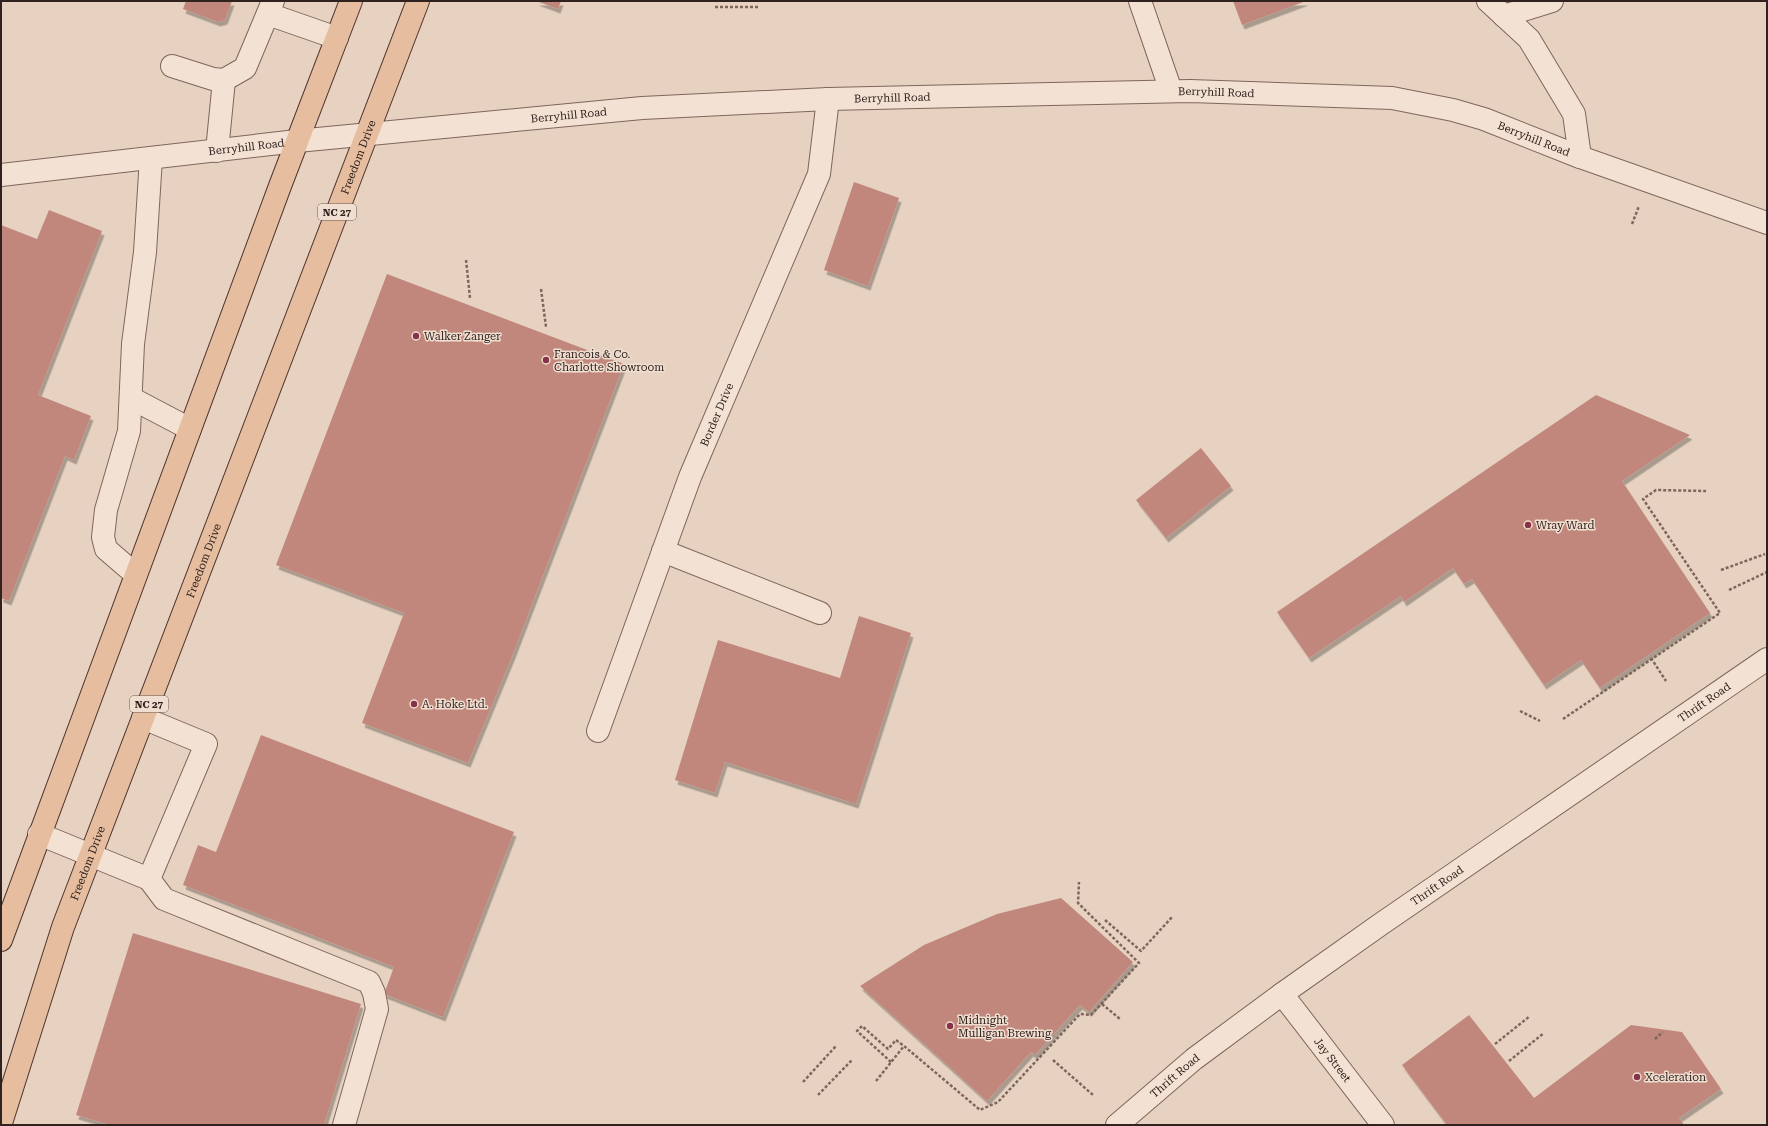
<svg xmlns="http://www.w3.org/2000/svg" width="1768" height="1126" viewBox="0 0 1768 1126" font-family="'Roboto Serif',serif">
	<defs>
		<filter id="shadow"><feDropShadow dx="2.5" dy="4.5" stdDeviation="0" flood-color="#0004"/></filter>
	</defs>
	<rect width="100%" height="100%" fill="#e7d2c2"/>
	<g fill="#c1877c" filter="url(#shadow)">
		<polygon points="186,1 232,1 225,20 218,22 183,9"/>
		<polygon points="536,1 561,1 558,9"/>
		<polygon points="1233,1 1306,1 1242,25"/>
		<polygon points="854,182 899,198 868,286 824,270"/>
		<polygon points="49,210 102,231 38,395 91,416 74,460 65,456 9,601 1,598 1,225 37,239"/>
		<polygon points="387,274 624,364 513,654 468,763 362,723 404,613 276,565"/>
		<polygon points="1596,395 1690,435 1622,481 1710,613 1600,688 1581,660 1544,685 1472,579 1464,584 1453,568 1404,602 1401,596 1309,658 1277,612"/>
		<polygon points="1201,448 1231,486 1166,538 1136,500"/>
		<polygon points="859,616 911,633 856,804 725,762 715,793 675,780 718,640 840,678"/>
		<polygon points="261,735 514,832 443,1017 384,994 394,967 183,885 198,845 216,852"/>
		<polygon points="1061,898 1133,962 1089,1012 1080,1005 1035,1055 1031,1052 987,1101 860,986 924,945 997,914"/>
		<polygon points="133,933 361,1004 324,1125 110,1125 76,1115"/>
		<polygon points="1469,1015 1534,1098 1631,1025 1682,1032 1721,1089 1679,1118 1684,1125 1447,1125 1402,1065"/>
	</g>
	<g fill="none" stroke-linecap="round" stroke-linejoin="round">
		<defs>
			<g id="minor">
				<polyline points="1140,1 1171,91"/>
				<polyline points="1488,1 1529,39 1574,114 1580,157"/>
				<polyline points="268,14 337,38"/>
				<polyline points="1504,16 1552,1"/>
				<polyline points="172,66 213,79 224,80 245,68 273,1"/>
				<polyline points="217,151 224,80"/>
				<path id="s1" d="M1,175L297,141L642,108L828,99L1190,91L1392,98L1453,110L1484,119L1580,157L1767,223"/>
				<polyline points="131,398 190,429"/>
				<polyline points="663,551 820,613"/>
				<polyline points="135,574 106,549 103,537 106,510 129,431 133,344 145,252 151,158"/>
				<path id="s2" d="M598,731L690,477L819,174L828,99"/>
				<polyline points="39,834 149,879 206,744 143,718"/>
				<polyline points="149,879 164,899 369,982 374,993 377,1009 344,1125"/>
				<path id="s3" d="M1282,994L1383,1125"/>
				<path id="s4" d="M1117,1125L1194,1059L1282,994L1381,924L1767,659"/>
			</g>
			<g id="major">
				<polyline points="1,940 280,186 351,1"/>
				<path id="s5" d="M1,1123L63,927L418,1"/>
			</g>
		</defs>
		<use href="#minor" stroke="#7f655b" stroke-width="24"/>
		<use href="#major" stroke="#4d352f" stroke-width="24"/>
		<g stroke="#7f655b" stroke-width="2.5" stroke-dasharray="3 2" stroke-linecap="butt">
			<polyline points="715,7 760,7"/>
			<polyline points="1632,224 1639,206"/>
			<polyline points="466,260 470,298"/>
			<polyline points="541,289 546,327"/>
			<polyline points="1721,570 1765,554"/>
			<polyline points="1729,590 1767,572"/>
			<polyline points="1651,658 1666,681"/>
			<polyline points="1520,711 1540,721"/>
			<polyline points="1563,719 1720,613 1643,499 1656,490 1706,491"/>
			<polyline points="1105,920 1141,951 1173,916"/>
			<polyline points="1102,1004 1120,1019"/>
			<polyline points="1655,1039 1663,1032"/>
			<polyline points="1495,1044 1530,1016"/>
			<polyline points="1053,1060 1093,1095"/>
			<polyline points="1509,1061 1544,1033"/>
			<polyline points="891,1062 857,1031 862,1026 888,1049 896,1040 904,1046"/>
			<polyline points="876,1081 904,1046 980,1110 998,1102 1080,1014 1091,1015 1139,963 1078,903 1079,882"/>
			<polyline points="803,1082 836,1046"/>
			<polyline points="818,1095 852,1060"/>
		</g>
		<use href="#minor" stroke="#f3e2d4" stroke-width="22"/>
		<use href="#major" stroke="#e6bd9e" stroke-width="22"/>
	</g>
	<g fill="#863349" stroke="#f0ded0" stroke-width="1.5">
		<circle cx="416" cy="336" r="4"/>
		<circle cx="546" cy="360" r="4"/>
		<circle cx="1528" cy="525" r="4"/>
		<circle cx="414" cy="704" r="4"/>
		<circle cx="950" cy="1026" r="4"/>
		<circle cx="1637" cy="1077" r="4"/>
	</g>
	<g text-anchor="middle" dominant-baseline="central" stroke-width="3" stroke-linejoin="round" paint-order="stroke">
		<g fill="#f0ded0" stroke="#6a5a53" stroke-width="1">
			<rect x="318" y="204" width="38" height="16" rx="3"/>
			<rect x="130" y="696" width="38" height="16" rx="3"/>
		</g>
		<g font-size="10" font-weight="bold" fill="#30221e">
			<text x="337" y="212">NC 27</text>
			<text x="149" y="704">NC 27</text>
		</g>
		<g font-size="11" fill="#30221e" stroke="#f0ded0">
			<text stroke="none"><textPath href="#s1" startOffset="1219">Berryhill Road</textPath></text>
			<text stroke="none"><textPath href="#s1" startOffset="895">Berryhill Road</textPath></text>
			<text stroke="none"><textPath href="#s1" startOffset="571">Berryhill Road</textPath></text>
			<text stroke="none"><textPath href="#s1" startOffset="1543">Berryhill Road</textPath></text>
			<text stroke="none"><textPath href="#s1" startOffset="247">Berryhill Road</textPath></text>
			<text stroke="none"><textPath href="#s5" startOffset="1030">Freedom Drive</textPath></text>
			<text stroke="none"><textPath href="#s2" startOffset="338">Border Drive</textPath></text>
			<text stroke="none"><textPath href="#s5" startOffset="598">Freedom Drive</textPath></text>
			<text stroke="none"><textPath href="#s4" startOffset="724">Thrift Road</textPath></text>
			<text stroke="none"><textPath href="#s5" startOffset="274">Freedom Drive</textPath></text>
			<text stroke="none"><textPath href="#s4" startOffset="400">Thrift Road</textPath></text>
			<text stroke="none"><textPath href="#s3" startOffset="83">Jay Street</textPath></text>
			<text stroke="none"><textPath href="#s4" startOffset="76">Thrift Road</textPath></text>
		</g>
		<g font-size="11" fill="#30221e" stroke="#f0ded0" text-anchor="start">
			<text x="424" y="336">Walker Zanger</text>
			<text x="554" y="354">Francois &amp; Co.<tspan x="554" dy="13">Charlotte Showroom</tspan></text>
			<text x="1536" y="525">Wray Ward</text>
			<text x="422" y="704">A. Hoke Ltd.</text>
			<text x="958" y="1020">Midnight<tspan x="958" dy="13">Mulligan Brewing</tspan></text>
			<text x="1645" y="1077">Xceleration</text>
		</g>
	</g>
	<rect width="1768" height="1126" fill="none" stroke="#30221e" stroke-width="4"/>
</svg>
